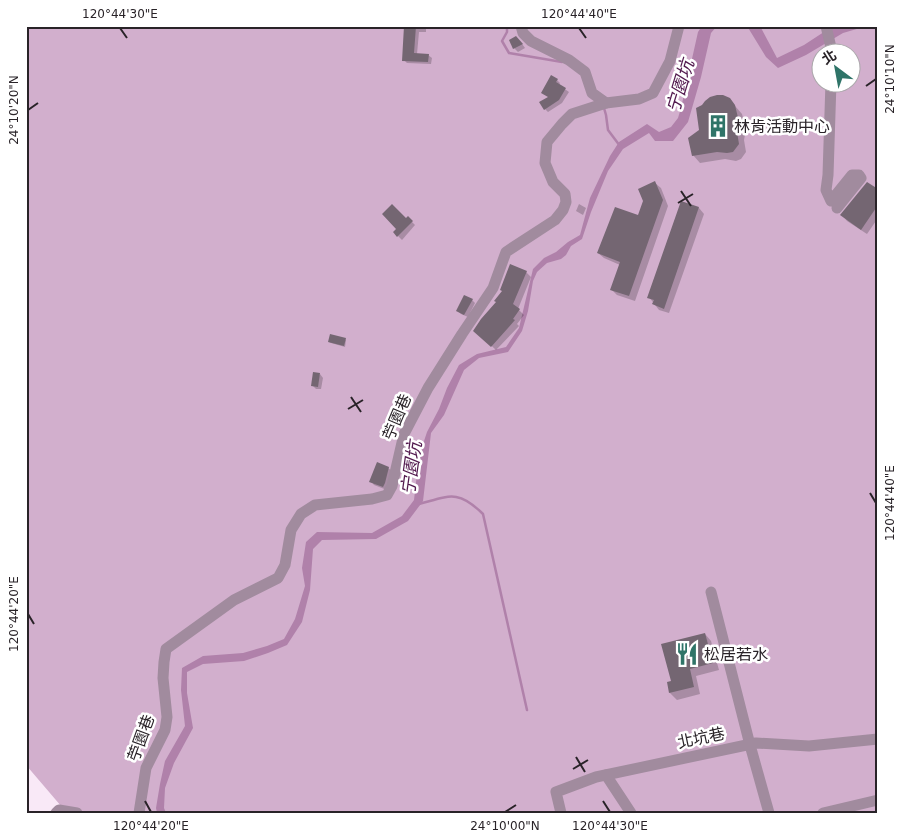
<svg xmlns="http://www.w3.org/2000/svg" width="904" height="839" viewBox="0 0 904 839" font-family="'DejaVu Sans','Noto Sans TC',sans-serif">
	<rect width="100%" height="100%" fill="#f9e9f7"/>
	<path fill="#d2afcd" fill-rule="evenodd" d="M26,26H878V813H67L26,765ZM822,52H852V82H822Z"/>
	<g fill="#b081aa">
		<polygon points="702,26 717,26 711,33 701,77 688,122 673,141 655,141 649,133 623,149 608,171 591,212 582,239 571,246 566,255 561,259 547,263 537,272 533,281 528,311 522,331 508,352 479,358 464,370 444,415 431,433 423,501 408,521 376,539 322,540 313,549 310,590 302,622 287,645 268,653 244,661 203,664 187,672 187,693 193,728 174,763 165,788 164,808 166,813 157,813 156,808 160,784 165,761 185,726 181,690 182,668 203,656 243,653 267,646 284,639 295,619 305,586 302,568 306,542 317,532 372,533 402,516 414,500 419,456 427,432 439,409 447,388 459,365 477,354 506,347 519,328 533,269 544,258 556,252 568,242 580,235 590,198 610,156 619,142 647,124 659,132 671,127 678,118 681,108 698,32"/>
		<polygon points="747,26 760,26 777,58 804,45 833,26 867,26 843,33 806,55 778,68 766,57"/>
	</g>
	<g fill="#0003">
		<polygon points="405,26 426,26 426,32 419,32 417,54 428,55 432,58 431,64 407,63 404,60"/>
		<polygon points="520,41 525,48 518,52 514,48"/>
		<polygon points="557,80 560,83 559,85 569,92 562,103 548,112 545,109 549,97 542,92"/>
		<polygon points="729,99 742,114 746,130 744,140 746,152 741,159 736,161 725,159 700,163 693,155 700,130"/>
		<polygon points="655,183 661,188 668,206 635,301 617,295 612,290 620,265 604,258 598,253 639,217"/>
		<polygon points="878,190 878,218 867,234 847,221 842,215"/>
		<polygon points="682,203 699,208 704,214 669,313 659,310 649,297"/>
		<polygon points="579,204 586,208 583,215 576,211"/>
		<polygon points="408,218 415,225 402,240 394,232"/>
		<polygon points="526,272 531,277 518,309 524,315 517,324 519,326 496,350 480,335 498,302"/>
		<polygon points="472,300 475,303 468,317 461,314 457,310"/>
		<polygon points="345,339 346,340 345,347 331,343 329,342"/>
		<polygon points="320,374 323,378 321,389 316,389 312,385"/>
		<polygon points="388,468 392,471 387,490 374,485 371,481"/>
		<polygon points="705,634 711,641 719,670 696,676 700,694 677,700 670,693 668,683 672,682"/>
	</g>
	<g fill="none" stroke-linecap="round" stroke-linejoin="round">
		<g stroke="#b081aa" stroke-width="2.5">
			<polyline points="507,26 507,32 502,41 509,53 562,62"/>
			<polyline points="604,108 606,115 608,130 620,146"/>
			<path d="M419,504C449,496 458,489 483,514L527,710"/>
		</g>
	</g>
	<g fill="#746672">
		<polygon points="404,26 416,26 414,53 429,54 428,62 402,61"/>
		<polygon points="516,36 523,44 513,49 509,40"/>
		<polygon points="551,75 558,79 556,82 566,88 559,100 544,110 539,102 548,97 541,93"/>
		<polygon points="717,95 723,95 730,98 735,105 739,122 737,132 739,144 733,152 727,153 717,152 692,156 688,138 699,130 696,108 702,105 705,101 710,97"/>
		<polygon points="655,181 663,200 629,296 610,290 620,262 597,253 615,207 638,215 643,201 638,189"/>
		<polygon points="867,182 878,189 878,205 861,230 840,215"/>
		<polygon points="681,201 699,207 664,309 652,304 654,300 647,298"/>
		<polygon points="392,204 406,218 408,216 413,221 397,237 393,232 396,229 382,214"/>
		<polygon points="510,264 527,271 513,304 520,309 513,319 515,320 491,347 473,331 481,319 496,302 494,301 502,291 500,290"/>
		<polygon points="464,295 473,299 464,315 456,311"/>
		<polygon points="330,334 346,338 344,346 328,342"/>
		<polygon points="313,372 320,373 318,387 311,386"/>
		<polygon points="377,462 389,467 385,483 383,487 369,482"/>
		<polygon points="705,633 713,663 690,669 694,687 669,693 667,682 671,681 661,644"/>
	</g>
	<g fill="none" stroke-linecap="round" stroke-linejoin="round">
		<g stroke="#a18b9e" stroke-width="11">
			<polyline points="521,26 523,33 531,41 569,60 585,72 592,93 606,103"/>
			<polyline points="826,26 832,52"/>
			<polyline points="831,82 828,175 826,190 831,201 852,175 859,175 861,178 837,208"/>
			<polyline points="711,592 750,745 769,813"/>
			<polyline points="606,775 631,813"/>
			<polyline points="56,813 59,810 77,813"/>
			<polyline points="139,813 146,768 165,730 167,717 163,678 164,662 166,649 234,600 278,578 285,565 291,530 301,514 315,505 372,499 387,495 392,486 404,434 428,388 462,334 493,288 506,252 555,220 563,210 566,202 565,194 553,182 545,163 547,142 562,124 572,114 606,103 639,99 653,93 670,61 679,26"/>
			<polyline points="561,813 556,792 596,777 756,743 809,746 878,739"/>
			<polyline points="823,813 878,800"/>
		</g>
	</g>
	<path fill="none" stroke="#292328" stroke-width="2" d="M120,28L127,38M579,28L586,38M866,86L876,79M28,110L38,103M681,191L691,206M678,203L693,194M351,397L361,412M348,409L363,400M870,493L876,503M28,614L34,624M576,757L585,772M573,769L588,760M145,801L151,812M603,801L610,812M505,812L516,805"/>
	<defs>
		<symbol id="building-bare" viewBox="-9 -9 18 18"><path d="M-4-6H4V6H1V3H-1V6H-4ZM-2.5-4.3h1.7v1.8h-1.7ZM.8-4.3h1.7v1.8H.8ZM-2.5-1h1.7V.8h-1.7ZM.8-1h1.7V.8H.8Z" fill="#2f7468" stroke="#fff" stroke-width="2.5" paint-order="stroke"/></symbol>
		<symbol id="restaurant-bare" viewBox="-9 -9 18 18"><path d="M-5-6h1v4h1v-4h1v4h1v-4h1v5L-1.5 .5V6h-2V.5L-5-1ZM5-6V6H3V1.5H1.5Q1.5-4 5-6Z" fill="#2f7468" stroke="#fff" stroke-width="2.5" paint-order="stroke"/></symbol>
	</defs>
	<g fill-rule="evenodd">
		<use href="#building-bare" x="702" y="110" width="32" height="32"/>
		<use href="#restaurant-bare" x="671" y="638" width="32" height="32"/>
	</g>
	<g text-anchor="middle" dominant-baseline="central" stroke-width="5" stroke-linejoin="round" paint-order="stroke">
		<g font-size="16" fill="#292328" stroke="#fff" text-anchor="start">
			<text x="734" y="126">林肯活動中心</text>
			<text x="704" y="654">松居若水</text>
		</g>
		<g font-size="16" fill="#292328" stroke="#fff">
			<text transform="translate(397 417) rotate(-67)">苧園巷</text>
			<text transform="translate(141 738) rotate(-70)">苧園巷</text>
			<text transform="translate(701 738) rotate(-12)">北坑巷</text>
		</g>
		<g font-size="18" font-style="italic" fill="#52194e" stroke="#fff">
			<text transform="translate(680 86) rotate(-73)">宁園坑</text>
			<text transform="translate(411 468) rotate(-82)">宁園坑</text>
		</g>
	</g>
	<rect width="904" height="839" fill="none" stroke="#ffffff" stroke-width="55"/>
	<g transform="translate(836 68) rotate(328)"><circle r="24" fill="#ffffff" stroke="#a9a7a9"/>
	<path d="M0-4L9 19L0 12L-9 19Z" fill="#2f7468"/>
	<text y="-8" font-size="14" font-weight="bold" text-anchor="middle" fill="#292328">北</text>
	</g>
	<rect x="28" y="28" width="848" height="784" fill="none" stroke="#292328" stroke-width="2"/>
	<g font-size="12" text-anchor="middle" fill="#292328">
		<text x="120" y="18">120°44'30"E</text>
		<text x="579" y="18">120°44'40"E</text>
		<text transform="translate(890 79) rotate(-90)" y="4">24°10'10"N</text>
		<text transform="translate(14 110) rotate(-90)" y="4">24°10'20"N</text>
		<text transform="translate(890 503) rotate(-90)" y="4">120°44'40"E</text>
		<text transform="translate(14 614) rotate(-90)" y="4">120°44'20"E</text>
		<text x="151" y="830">120°44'20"E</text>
		<text x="505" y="830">24°10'00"N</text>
		<text x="610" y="830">120°44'30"E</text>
	</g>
</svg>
